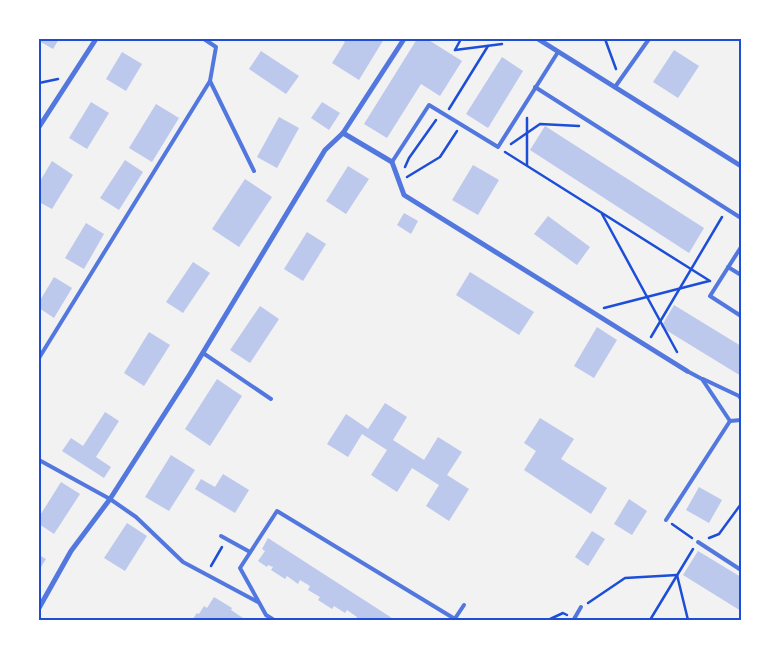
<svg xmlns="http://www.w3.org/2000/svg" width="780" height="659" viewBox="0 0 780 659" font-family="Helvetica,sans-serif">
	<rect width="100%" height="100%" fill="#f2f2f2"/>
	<g fill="#bdc9ec">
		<polygon points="39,39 59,39 53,49 39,41"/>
		<polygon points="340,39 384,39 359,80 332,63 345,42"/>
		<polygon points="417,39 427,39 462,61 440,96 421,84 387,138 364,124"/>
		<polygon points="674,50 699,66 678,98 653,82"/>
		<polygon points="261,51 299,76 286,94 249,69"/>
		<polygon points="122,52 142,64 126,91 106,79"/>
		<polygon points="502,57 523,71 488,128 466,114"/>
		<polygon points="91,102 109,113 87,149 69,138"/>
		<polygon points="322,102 340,113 329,130 311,118"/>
		<polygon points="156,104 179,118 152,162 129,148"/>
		<polygon points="279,117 299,128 277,168 257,157"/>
		<polygon points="545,126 704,228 689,253 530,150"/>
		<polygon points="125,160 143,172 119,210 100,198"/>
		<polygon points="52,161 73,175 52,209 39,202 39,183"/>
		<polygon points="473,165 499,180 478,215 452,200"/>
		<polygon points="348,166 369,179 346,214 326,201"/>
		<polygon points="245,179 272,197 239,247 212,229"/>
		<polygon points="404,213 418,221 411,234 397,225"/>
		<polygon points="548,216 590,247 577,265 534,234"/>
		<polygon points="86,223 104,234 84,269 65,258"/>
		<polygon points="307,232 326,244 303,281 284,269"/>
		<polygon points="193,262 210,273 183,313 166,302"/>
		<polygon points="470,272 534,312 519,335 456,295"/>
		<polygon points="54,277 72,288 54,318 39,308 39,302"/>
		<polygon points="674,305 741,346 741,376 661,327"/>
		<polygon points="260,306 279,319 250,363 230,350"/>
		<polygon points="597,327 617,340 594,378 574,366"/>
		<polygon points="149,332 170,345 144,386 124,373"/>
		<polygon points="217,379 242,396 210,446 185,429"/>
		<polygon points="385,403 407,417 393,440 424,460 438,437 462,452 447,475 469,489 449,521 426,506 439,485 412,468 397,492 371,475 387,450 362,434 348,457 327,444 346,414 368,429"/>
		<polygon points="105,412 119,421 96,457 111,467 104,478 62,451 71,438 83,446"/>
		<polygon points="540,418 574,439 561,459 607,488 591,514 524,470 536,451 524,443"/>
		<polygon points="171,455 195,470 169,511 145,497"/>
		<polygon points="223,474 249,490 235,513 195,489 201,479 215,487"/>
		<polygon points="61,482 80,494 54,534 39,524 39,517"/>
		<polygon points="699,487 722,500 709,523 686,510"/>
		<polygon points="629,499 647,511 632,535 614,524"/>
		<polygon points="127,523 147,536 125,571 104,558"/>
		<polygon points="592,531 605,539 588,566 575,557"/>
		<polygon points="268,538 395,620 355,620 357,617 347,610 345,613 334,606 332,609 318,600 320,597 308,590 310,586 300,580 298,584 287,576 285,579 271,570 273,567 268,565 267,567 258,561 265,551 262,549"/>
		<polygon points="698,551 741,577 741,611 683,575"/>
		<polygon points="39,555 46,559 39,570"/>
		<polygon points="214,597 232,608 231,610 243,618 241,620 192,620 197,613 199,614 204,606 207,608"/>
	</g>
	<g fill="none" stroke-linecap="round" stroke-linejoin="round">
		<g stroke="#1d4ed8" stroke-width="2.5">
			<polyline points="605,39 616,69"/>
			<polyline points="455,50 502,44"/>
			<polyline points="455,50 461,39"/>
			<polyline points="39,83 58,79"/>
			<polyline points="449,109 488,46"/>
			<polyline points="527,118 527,165"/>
			<polyline points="511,144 540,124 579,126"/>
			<polyline points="505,152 710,281"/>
			<polyline points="405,167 409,158 436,120"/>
			<polyline points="407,177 440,157 457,131"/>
			<polyline points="602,214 677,352"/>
			<polyline points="604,308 709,281"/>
			<polyline points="651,337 722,217"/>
			<polyline points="672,524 692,538"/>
			<polyline points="709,538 719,534 741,504"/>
			<polyline points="211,566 222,547"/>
			<polyline points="588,603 625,578 677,575 688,620"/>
			<polyline points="548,620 563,613 567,615"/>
			<polyline points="650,620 693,549"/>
		</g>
		<g stroke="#5277de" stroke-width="4">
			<polyline points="210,81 254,171"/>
			<polyline points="535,87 741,218"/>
			<polyline points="615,87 649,39"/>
			<polyline points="392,162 429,105 498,147 558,52"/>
			<polyline points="741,247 710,296 741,316"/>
			<polyline points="728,267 741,275"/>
			<polyline points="203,353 271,399"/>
			<polyline points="39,358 210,81 216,47 204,39"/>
			<polyline points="687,371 702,379 730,421 741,420"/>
			<polyline points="703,379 739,396 741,399"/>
			<polyline points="39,460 110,499 136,517 183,562 258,602"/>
			<polyline points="666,520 730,421"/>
			<polyline points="221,536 250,552"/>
			<polyline points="698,542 741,570"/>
			<polyline points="274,620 266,615 240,568 277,511 455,619"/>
			<polyline points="454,620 464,605"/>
			<polyline points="575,620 574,619 581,607"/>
		</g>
		<g stroke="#5277de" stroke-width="5">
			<polyline points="538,39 741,166"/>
			<polyline points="39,127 96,39"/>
			<polyline points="343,133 392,162 404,195 687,371"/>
			<polyline points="39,608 71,551 110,499 190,374 325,150 343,133 404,39"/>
		</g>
	</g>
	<rect width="780" height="659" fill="none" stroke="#ffffff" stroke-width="80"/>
	<rect x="40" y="40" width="700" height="579" fill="none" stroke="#1d4ed8" stroke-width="2"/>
</svg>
